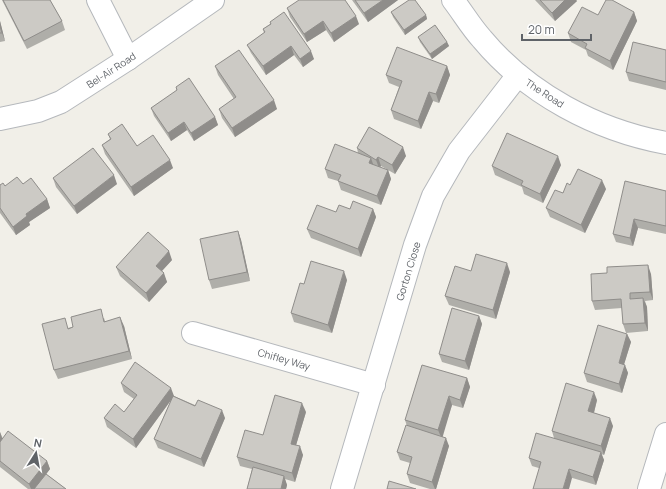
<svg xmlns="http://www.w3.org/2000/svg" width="666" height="489" viewBox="0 0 666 489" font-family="Manrope,sans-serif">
	<rect width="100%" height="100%" fill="#f1efe8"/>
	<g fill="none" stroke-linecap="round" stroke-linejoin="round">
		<defs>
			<g id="minor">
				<polyline points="98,0 128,59"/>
				<path d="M453,0C463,13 471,27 482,39C528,94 596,130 666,143"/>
				<polyline points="0,119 38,111 61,102 128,59 213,0"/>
				<polyline points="193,333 374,385"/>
				<polyline points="342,489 415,245 433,196 459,151 518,75"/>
				<polyline points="649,489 666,434"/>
			</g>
		</defs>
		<use href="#minor" stroke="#b5b8bc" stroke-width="24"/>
		<use href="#minor" stroke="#fff" stroke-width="22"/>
	</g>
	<g fill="#afaea9">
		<polygon points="2,0 50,0 62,21 65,30 27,49"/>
		<polygon points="352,0 398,0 368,22"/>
		<polygon points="535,0 576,0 577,1 555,21"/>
		<polygon points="287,8 359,24 334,42 326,30 307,42 290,17"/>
		<polygon points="391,12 426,15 427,19 405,35 393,17"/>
		<polygon points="634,12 637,21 613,70 588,56 586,50 571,42 568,33 598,15"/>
		<polygon points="0,21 5,41 0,42"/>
		<polygon points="270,22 314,59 303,67 294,55 266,75 251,53 247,45 264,33 263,29 270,24"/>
		<polygon points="418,37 447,42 449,46 432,59 420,42"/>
		<polygon points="666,50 666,90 629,81 626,72"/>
		<polygon points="215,66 277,109 235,137 222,118 219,109 234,99 218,75"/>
		<polygon points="447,66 450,75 439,103 433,101 421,129 394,119 391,110 399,87 389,83 386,75"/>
		<polygon points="176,87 215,117 218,125 194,141 187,130 171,141 154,116 151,108 177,91"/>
		<polygon points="108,134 137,146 173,168 134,196 105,154 102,145 110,139"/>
		<polygon points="357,148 406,156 395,174 381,166 380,167 388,170 391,179 381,205 341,190 338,181 328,178 325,169 358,153"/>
		<polygon points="561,165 543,203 524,194 522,187 495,175 492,166"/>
		<polygon points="53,178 117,184 77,214 56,187"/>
		<polygon points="23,184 47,199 50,208 29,222 30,225 16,235 0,213 0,185 5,186"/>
		<polygon points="570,185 606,189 585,233 550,217 546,208 563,193"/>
		<polygon points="666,191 666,234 638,228 633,246 616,242 613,234"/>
		<polygon points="350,209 373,209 376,217 361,257 311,238 307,229 336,212"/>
		<polygon points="238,231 241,240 250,281 212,289 209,280"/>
		<polygon points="172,260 162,271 167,282 149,302 120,276 116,267"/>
		<polygon points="510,272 496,319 449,305 445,296"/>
		<polygon points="651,274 653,300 645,301 647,307 648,331 626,333 623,324 622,308 595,310 592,301"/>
		<polygon points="347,280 332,333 294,322 291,313 304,284"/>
		<polygon points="479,316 482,324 469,370 442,362 439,354"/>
		<polygon points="104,318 105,321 124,326 132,359 58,379 54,370 68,328"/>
		<polygon points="627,334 631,342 624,364 628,373 622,393 587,382 584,373"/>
		<polygon points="467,378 470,387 463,408 452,405 442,436 449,446 436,489 430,489 410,483 407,474 410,463 400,460 397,452 407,426 405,420"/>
		<polygon points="121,383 174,396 225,418 204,467 158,448 154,439 171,400 136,448 107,427 104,418 124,412 134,399 124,392"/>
		<polygon points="597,400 594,413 613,426 604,455 601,454 604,460 596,485 532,466 529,458 554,438 552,431"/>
		<polygon points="306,412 296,445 303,455 295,482 285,479 287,485 286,489 247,489 252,469 240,466 237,457 263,435"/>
		<polygon points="0,432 3,439 47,461 50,469 46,474 66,489 28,489 0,467"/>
	</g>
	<g fill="#8f8d8a">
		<polygon points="383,0 398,0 368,22 364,13"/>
		<polygon points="565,0 576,0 577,1 555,21 552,13"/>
		<polygon points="634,12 637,21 613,70 610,61"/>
		<polygon points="426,15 427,19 405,35 404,30"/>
		<polygon points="356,16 359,24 334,42 331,33"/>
		<polygon points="0,21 5,41 2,33 0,26"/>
		<polygon points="323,21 326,30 307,42 304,34"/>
		<polygon points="447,42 449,46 432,59 430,54"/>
		<polygon points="291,46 294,55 266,75 263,66"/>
		<polygon points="311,51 314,59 303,67 300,59"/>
		<polygon points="447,66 450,75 439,103 436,94"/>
		<polygon points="429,92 433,101 421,129 418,121"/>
		<polygon points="274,100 277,109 235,137 232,128"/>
		<polygon points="215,117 218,125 194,141 191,133"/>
		<polygon points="184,122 187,130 171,141 168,133"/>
		<polygon points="403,147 406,156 395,174 392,165"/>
		<polygon points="558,156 561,165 543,203 540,194"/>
		<polygon points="378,157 381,166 379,168 376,160"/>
		<polygon points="371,158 374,167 369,163"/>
		<polygon points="170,160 173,168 134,196 131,187"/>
		<polygon points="388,170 391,179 381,205 377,196"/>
		<polygon points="114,175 117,184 77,214 74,206"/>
		<polygon points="602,180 606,189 585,233 581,225"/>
		<polygon points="47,199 50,208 29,222 30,225 16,235 13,227 26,214"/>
		<polygon points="373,209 376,217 361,257 358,249"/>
		<polygon points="634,219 638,228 633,246 630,238"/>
		<polygon points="238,231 241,240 250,281 247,272"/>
		<polygon points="169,251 172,260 159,274 156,266"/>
		<polygon points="507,263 510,272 496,319 493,310"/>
		<polygon points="648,265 651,274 653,300 650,292"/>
		<polygon points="344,271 347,280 332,333 328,325"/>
		<polygon points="164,273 167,282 149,302 146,293"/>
		<polygon points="643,298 647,307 648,331 645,323"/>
		<polygon points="479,316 482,324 469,370 465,361"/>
		<polygon points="120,317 124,326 132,359 129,351"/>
		<polygon points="627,334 631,342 622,371 619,363"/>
		<polygon points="625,365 628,373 622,393 619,384"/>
		<polygon points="467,378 470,387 463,408 460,400"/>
		<polygon points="171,388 174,396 136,448 133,439"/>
		<polygon points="594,392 597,400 592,420 588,411"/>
		<polygon points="449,396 452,405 442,439 438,430"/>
		<polygon points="302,403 306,412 294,452 291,444"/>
		<polygon points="222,410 225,418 204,467 201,459"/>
		<polygon points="610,418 613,426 604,455 601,446"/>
		<polygon points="0,432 3,441 0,445"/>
		<polygon points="446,438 449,446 436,489 435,489 432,482"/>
		<polygon points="300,446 303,455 295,482 292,473"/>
		<polygon points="601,452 604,460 596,485 593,477"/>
		<polygon points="47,461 50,469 35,489 31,489 29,484"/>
		<polygon points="569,469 572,478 569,489 563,489"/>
		<polygon points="284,476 287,485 286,489 281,489"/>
	</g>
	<g fill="#cccac5" stroke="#8f8d8a">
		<polygon points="3,0 50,0 62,21 24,41"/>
		<polygon points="299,0 345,0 356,16 331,33 323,21 304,34 287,8"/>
		<polygon points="355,0 383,0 364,13"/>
		<polygon points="409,0 415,0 426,15 404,30 391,12"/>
		<polygon points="540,0 565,0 552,13"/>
		<polygon points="606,0 612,0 634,12 610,61 585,48 587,44 568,33 582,7 598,15"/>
		<polygon points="284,12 311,51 300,59 291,46 263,66 247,45 265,32 263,29 271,24 270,22"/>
		<polygon points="435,25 447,42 430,54 418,37"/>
		<polygon points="0,26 2,33 0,33"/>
		<polygon points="633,42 666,50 666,82 626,72"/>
		<polygon points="397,47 447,66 436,94 429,92 418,121 391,110 402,81 386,75"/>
		<polygon points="239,50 274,100 232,128 219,109 236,97 215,66"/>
		<polygon points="189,78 215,117 191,133 184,122 168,133 151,108 177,90 176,87"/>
		<polygon points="122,124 137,146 153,135 170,160 131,187 102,145 111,139 108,134"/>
		<polygon points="369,127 403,147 392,165 378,157 376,160 357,148"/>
		<polygon points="507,133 558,156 540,194 521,185 523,181 492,166"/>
		<polygon points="335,144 371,158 369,163 388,170 377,196 338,181 341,175 325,169"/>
		<polygon points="93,148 114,175 74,206 53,178"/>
		<polygon points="578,169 602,180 581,225 546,208 555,190 563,193 567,183 570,185"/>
		<polygon points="17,177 23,184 31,178 47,199 26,214 27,216 13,227 0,208 0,185 3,183 5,186"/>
		<polygon points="625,181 666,191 666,226 634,219 630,238 613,234"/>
		<polygon points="353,201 373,209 358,249 307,229 317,205 336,212 339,205 350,209"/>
		<polygon points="238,231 247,272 209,280 200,239"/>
		<polygon points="148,232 169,251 156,266 164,273 146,293 116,267"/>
		<polygon points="476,254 507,263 493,310 445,296 455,266 471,271"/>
		<polygon points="311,261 344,271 328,325 291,313 300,283 304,284"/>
		<polygon points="648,265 650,292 630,293 630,299 643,298 645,323 623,324 621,299 592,301 591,274 607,273 607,267"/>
		<polygon points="452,308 479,316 465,361 439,354"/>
		<polygon points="101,309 104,322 120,317 129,351 54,370 42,324 65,318 68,329 73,327 71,317"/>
		<polygon points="598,325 627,334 619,363 625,365 619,384 584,373"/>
		<polygon points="135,362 171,388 133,439 104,418 115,404 124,412 137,395 121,383"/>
		<polygon points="422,365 467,378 460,400 449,396 438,430 405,420"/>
		<polygon points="566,383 594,392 588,411 610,418 601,446 552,431"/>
		<polygon points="275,395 302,403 291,444 300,446 292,473 237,457 245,430 263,435"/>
		<polygon points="173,396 195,406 198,400 222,410 201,459 154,439"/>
		<polygon points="406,425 446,438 432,482 407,474 412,457 397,452"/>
		<polygon points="8,431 47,461 29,484 0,461 0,442"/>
		<polygon points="536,433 601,452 593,477 569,469 563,489 533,489 541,462 529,458"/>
		<polygon points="253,467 284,476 281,489 247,489"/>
		<polygon points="46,474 66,489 34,489"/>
		<polygon points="389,481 416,489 387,489"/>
	</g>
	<g text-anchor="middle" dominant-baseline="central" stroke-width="3" stroke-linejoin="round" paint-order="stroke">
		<g font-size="10" fill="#5f6368" stroke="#fff">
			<text transform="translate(111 70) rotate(-33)">Bel-Air Road</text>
			<text transform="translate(545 93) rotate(33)">The Road</text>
			<text transform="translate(408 271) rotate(-73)">Gorton Close</text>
			<text transform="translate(284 359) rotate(16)">Chifley Way</text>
		</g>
	</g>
	<g transform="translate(36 453) rotate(11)" stroke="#ffffff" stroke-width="3" paint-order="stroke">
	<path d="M0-3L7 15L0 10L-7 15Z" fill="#5f6368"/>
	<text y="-6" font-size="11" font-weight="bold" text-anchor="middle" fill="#5f6368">N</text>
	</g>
	<path d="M522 34v6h69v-6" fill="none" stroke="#5f6368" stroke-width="2"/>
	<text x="528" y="34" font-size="12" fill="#5f6368" stroke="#ffffff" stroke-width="3" paint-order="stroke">20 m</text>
</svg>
